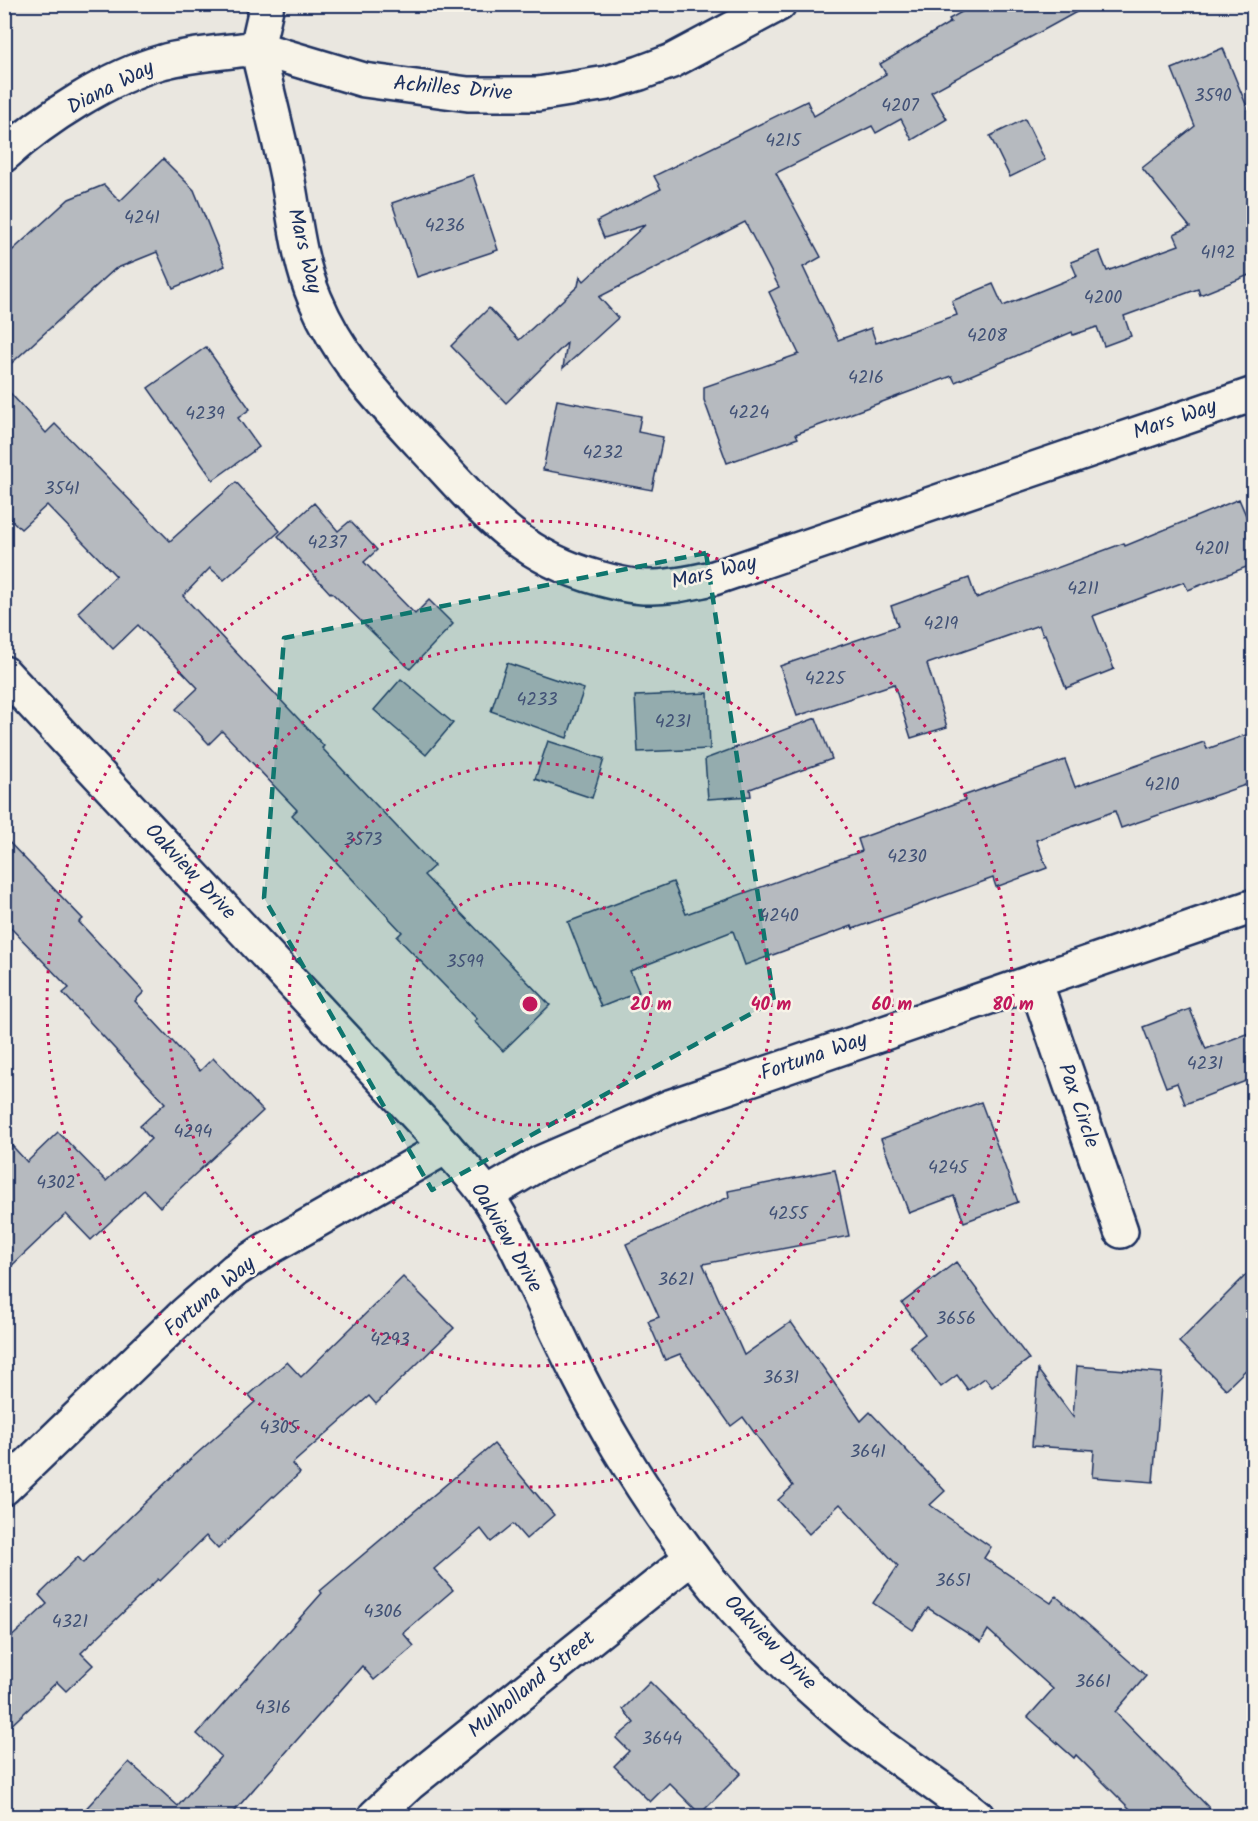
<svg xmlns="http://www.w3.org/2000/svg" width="1258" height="1821" viewBox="0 0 1258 1821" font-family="Kalam,sans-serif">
	<rect width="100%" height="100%" fill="#eae7e0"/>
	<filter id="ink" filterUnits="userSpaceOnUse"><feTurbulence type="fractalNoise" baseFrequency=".0167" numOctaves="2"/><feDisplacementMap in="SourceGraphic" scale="12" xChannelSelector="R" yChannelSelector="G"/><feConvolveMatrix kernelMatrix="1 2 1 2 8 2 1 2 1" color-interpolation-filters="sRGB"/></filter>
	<g filter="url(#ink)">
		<g fill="#b6babf" stroke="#1b2f5e" stroke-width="1.5">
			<polygon points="976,4 1091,4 931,92 947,119 912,140 901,119 876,133 872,126 776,173 821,257 803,267 838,340 871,328 876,343 957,315 952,301 993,284 1003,306 1077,276 1071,262 1099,251 1107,271 1179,245 1174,234 1190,227 1142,168 1195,126 1172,69 1223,48 1254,124 1254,273 1200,295 1198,289 1124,316 1131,336 1104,346 1097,327 1073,335 1072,332 955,382 952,376 796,434 798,438 727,463 704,400 704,387 799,354 769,292 779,287 745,222 599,297 618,318 563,368 567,343 506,403 451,346 489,308 519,340 578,286 580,276 584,281 645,225 604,238 597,221 661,189 654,176 807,101 814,116 886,74 880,64 951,22 949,19"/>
			<polygon points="1025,119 1045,160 1010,177 990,136"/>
			<polygon points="163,159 194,190 225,266 173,288 157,252 115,269 4,370 4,258 69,199 104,185 120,201"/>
			<polygon points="473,175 498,250 417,277 392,203"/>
			<polygon points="206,347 250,409 238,418 259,447 213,480 148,388"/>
			<polygon points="4,386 46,433 55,424 170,541 236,482 280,531 224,580 210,568 183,596 324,746 322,748 434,866 424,875 550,1005 503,1051 474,1021 477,1019 397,937 402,932 292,815 297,810 222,731 209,744 176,709 198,688 138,625 113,649 78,612 116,576 47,505 21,529 4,513"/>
			<polygon points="557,400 641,416 638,432 663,437 652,490 543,470"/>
			<polygon points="1239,499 1254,534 1254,564 1188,590 1184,582 1093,616 1114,669 1066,688 1045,634 1043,635 1039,625 927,664 947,727 911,738 894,684 797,716 780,666 898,626 891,606 969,578 976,598 1124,543 1125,546"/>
			<polygon points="314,503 338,531 350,521 377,550 364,562 415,614 429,600 453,624 410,669 331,592 330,593 278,536"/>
			<polygon points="507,663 584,689 567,738 491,711"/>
			<polygon points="401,679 453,723 426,755 374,710"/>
			<polygon points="708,693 710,749 638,752 635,696"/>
			<polygon points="816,718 832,759 750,789 751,796 708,799 705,759"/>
			<polygon points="1254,732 1254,782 1121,828 1115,811 1036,840 1047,868 996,887 993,878 853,929 852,926 745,965 733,931 630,971 639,992 601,1007 568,922 673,882 686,914 862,851 858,839 965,800 963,796 1065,760 1075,787 1204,742 1207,749"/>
			<polygon points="548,741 604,759 592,798 535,779"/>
			<polygon points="4,837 83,919 79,922 144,992 135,1001 200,1071 213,1058 263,1111 160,1207 144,1190 91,1240 66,1214 4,1273 4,1137 27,1162 58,1132 106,1181 151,1139 140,1126 165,1103 63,993 69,988 4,921"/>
			<polygon points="1190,1009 1206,1049 1254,1031 1254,1078 1185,1104 1177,1083 1166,1087 1143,1027"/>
			<polygon points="981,1102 1018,1202 964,1222 954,1196 909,1213 881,1139"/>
			<polygon points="835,1170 849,1236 703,1264 744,1355 791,1322 861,1421 870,1412 945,1491 930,1505 991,1547 984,1558 1051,1603 1056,1596 1146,1676 1115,1712 1217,1816 1137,1816 1076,1755 1074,1758 1028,1717 1053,1689 988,1630 981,1642 928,1608 913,1630 873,1603 898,1566 840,1504 809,1534 778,1500 793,1486 743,1417 731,1426 680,1354 665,1360 648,1321 659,1317 626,1244 729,1197 728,1191"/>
			<polygon points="956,1262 1029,1359 992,1387 985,1378 968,1390 957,1375 941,1387 910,1346 925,1334 902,1303"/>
			<polygon points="1254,1267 1254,1362 1226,1389 1179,1342"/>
			<polygon points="403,1277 454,1328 376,1404 369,1396 292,1464 300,1473 274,1497 273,1496 218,1549 206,1536 160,1581 158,1579 81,1653 93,1665 66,1691 57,1682 4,1732 4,1644 47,1604 39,1595 78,1557 83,1563 184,1465 255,1402 249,1395 287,1362 301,1377"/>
			<polygon points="1077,1366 1162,1373 1153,1482 1092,1477 1094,1450 1032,1446 1038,1370 1073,1417"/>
			<polygon points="494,1444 554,1515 526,1539 513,1524 491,1542 481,1529 434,1569 453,1590 403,1633 414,1646 374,1680 362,1666 230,1816 79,1816 129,1762 178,1806 221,1756 197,1734 322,1593 320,1591"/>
			<polygon points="650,1682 741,1773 700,1814 669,1783 650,1802 614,1766 629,1751 616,1738 634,1723 623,1709"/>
		</g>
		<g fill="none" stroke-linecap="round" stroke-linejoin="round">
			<defs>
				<g id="minor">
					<path d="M779,4L672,61L640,73L607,83L538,94H468L364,80L257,48C267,90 278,133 287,176C295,217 298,259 315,299C340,359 378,397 421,444C478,504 514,555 598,578C613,582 630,587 647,587C669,588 692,582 714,578L1254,394"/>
					<path d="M4,155C44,119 110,76 162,62C189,54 228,52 257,48L267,4"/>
					<path d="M4,673L446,1147C460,1163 475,1178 487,1196C509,1228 525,1265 542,1300C566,1351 590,1401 619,1449C680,1551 757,1646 850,1722C890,1755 936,1783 977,1816"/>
					<polyline points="1035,981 1121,1231"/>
					<polyline points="486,1195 540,1163 672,1106 1254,906"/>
					<polyline points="4,1488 185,1314 235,1270 267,1249 446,1147"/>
					<polyline points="375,1816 409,1784 692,1557"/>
				</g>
			</defs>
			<use href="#minor" stroke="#1b2f5e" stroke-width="38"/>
			<use href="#minor" stroke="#f7f3e8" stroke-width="33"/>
		</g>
	</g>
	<path fill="#0f766e" fill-opacity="0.2" stroke="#0f766e" stroke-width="4.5" stroke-dasharray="12 8" stroke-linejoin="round" d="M706,553L774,1001L432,1190L264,898L284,638Z"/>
	<g fill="none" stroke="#c2185b" stroke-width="3" stroke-dasharray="3 6">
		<circle cx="530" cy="1004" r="121"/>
		<circle cx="530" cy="1004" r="241"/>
		<circle cx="530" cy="1004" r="362"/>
		<circle cx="530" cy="1004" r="483"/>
	</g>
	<g text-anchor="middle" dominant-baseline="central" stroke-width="5" stroke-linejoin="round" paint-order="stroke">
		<g font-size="18" fill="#425276">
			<text x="1213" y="96">3590</text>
			<text x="900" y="106">4207</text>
			<text x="783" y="141">4215</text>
			<text x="142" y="218">4241</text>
			<text x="445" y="226">4236</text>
			<text x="1218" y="253">4192</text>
			<text x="1103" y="298">4200</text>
			<text x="987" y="336">4208</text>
			<text x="866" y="378">4216</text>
			<text x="749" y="413">4224</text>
			<text x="205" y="414">4239</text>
			<text x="603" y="453">4232</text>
			<text x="62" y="489">3541</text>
			<text x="327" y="543">4237</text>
			<text x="1212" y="549">4201</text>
			<text x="1083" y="589">4211</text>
			<text x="941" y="624">4219</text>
			<text x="825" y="679">4225</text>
			<text x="537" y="700">4233</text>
			<text x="673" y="722">4231</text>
			<text x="1162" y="785">4210</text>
			<text x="363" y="840">3573</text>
			<text x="907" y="857">4230</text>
			<text x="779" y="916">4240</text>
			<text x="465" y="962">3599</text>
			<text x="1205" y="1064">4231</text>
			<text x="193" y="1132">4294</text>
			<text x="948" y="1168">4245</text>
			<text x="56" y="1183">4302</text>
			<text x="788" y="1214">4255</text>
			<text x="676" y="1280">3621</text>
			<text x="956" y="1319">3656</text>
			<text x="390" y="1340">4293</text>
			<text x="781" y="1378">3631</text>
			<text x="279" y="1428">4305</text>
			<text x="868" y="1452">3641</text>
			<text x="953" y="1581">3651</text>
			<text x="383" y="1612">4306</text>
			<text x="70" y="1622">4321</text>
			<text x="1093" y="1682">3661</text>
			<text x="273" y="1708">4316</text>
			<text x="662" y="1739">3644</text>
		</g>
		<g font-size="21" fill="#1b2f5e" stroke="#f7f3e8">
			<text transform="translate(111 88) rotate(-27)">Diana Way</text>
			<text transform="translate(453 89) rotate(5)">Achilles Drive</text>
			<text transform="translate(304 251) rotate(76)">Mars Way</text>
			<text transform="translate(1175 420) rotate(-19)">Mars Way</text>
			<text transform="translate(714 573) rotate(-14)">Mars Way</text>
			<text transform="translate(190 872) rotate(47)">Oakview Drive</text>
			<text transform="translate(814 1057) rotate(-19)">Fortuna Way</text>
			<text transform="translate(1078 1106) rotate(71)">Pax Circle</text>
			<text transform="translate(506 1238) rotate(60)">Oakview Drive</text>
			<text transform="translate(210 1297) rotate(-40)">Fortuna Way</text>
			<text transform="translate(770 1643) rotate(46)">Oakview Drive</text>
			<text transform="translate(532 1685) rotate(-39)">Mulholland Street</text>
		</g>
	</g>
	<circle cx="530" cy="1004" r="9" fill="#c2185b" stroke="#f7f3e8" stroke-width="3"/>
	<g font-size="18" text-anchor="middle" font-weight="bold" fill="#c2185b" stroke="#f7f3e8" stroke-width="5" stroke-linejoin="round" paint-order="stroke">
		<text x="651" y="1010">20 m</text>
		<text x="771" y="1010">40 m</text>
		<text x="892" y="1010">60 m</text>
		<text x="1013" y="1010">80 m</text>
	</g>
	<rect width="1258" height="1821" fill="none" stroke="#f7f3e8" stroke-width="24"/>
	<rect x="12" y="12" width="1234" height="1797" fill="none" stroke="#1b2f5e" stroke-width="2" filter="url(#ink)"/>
</svg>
